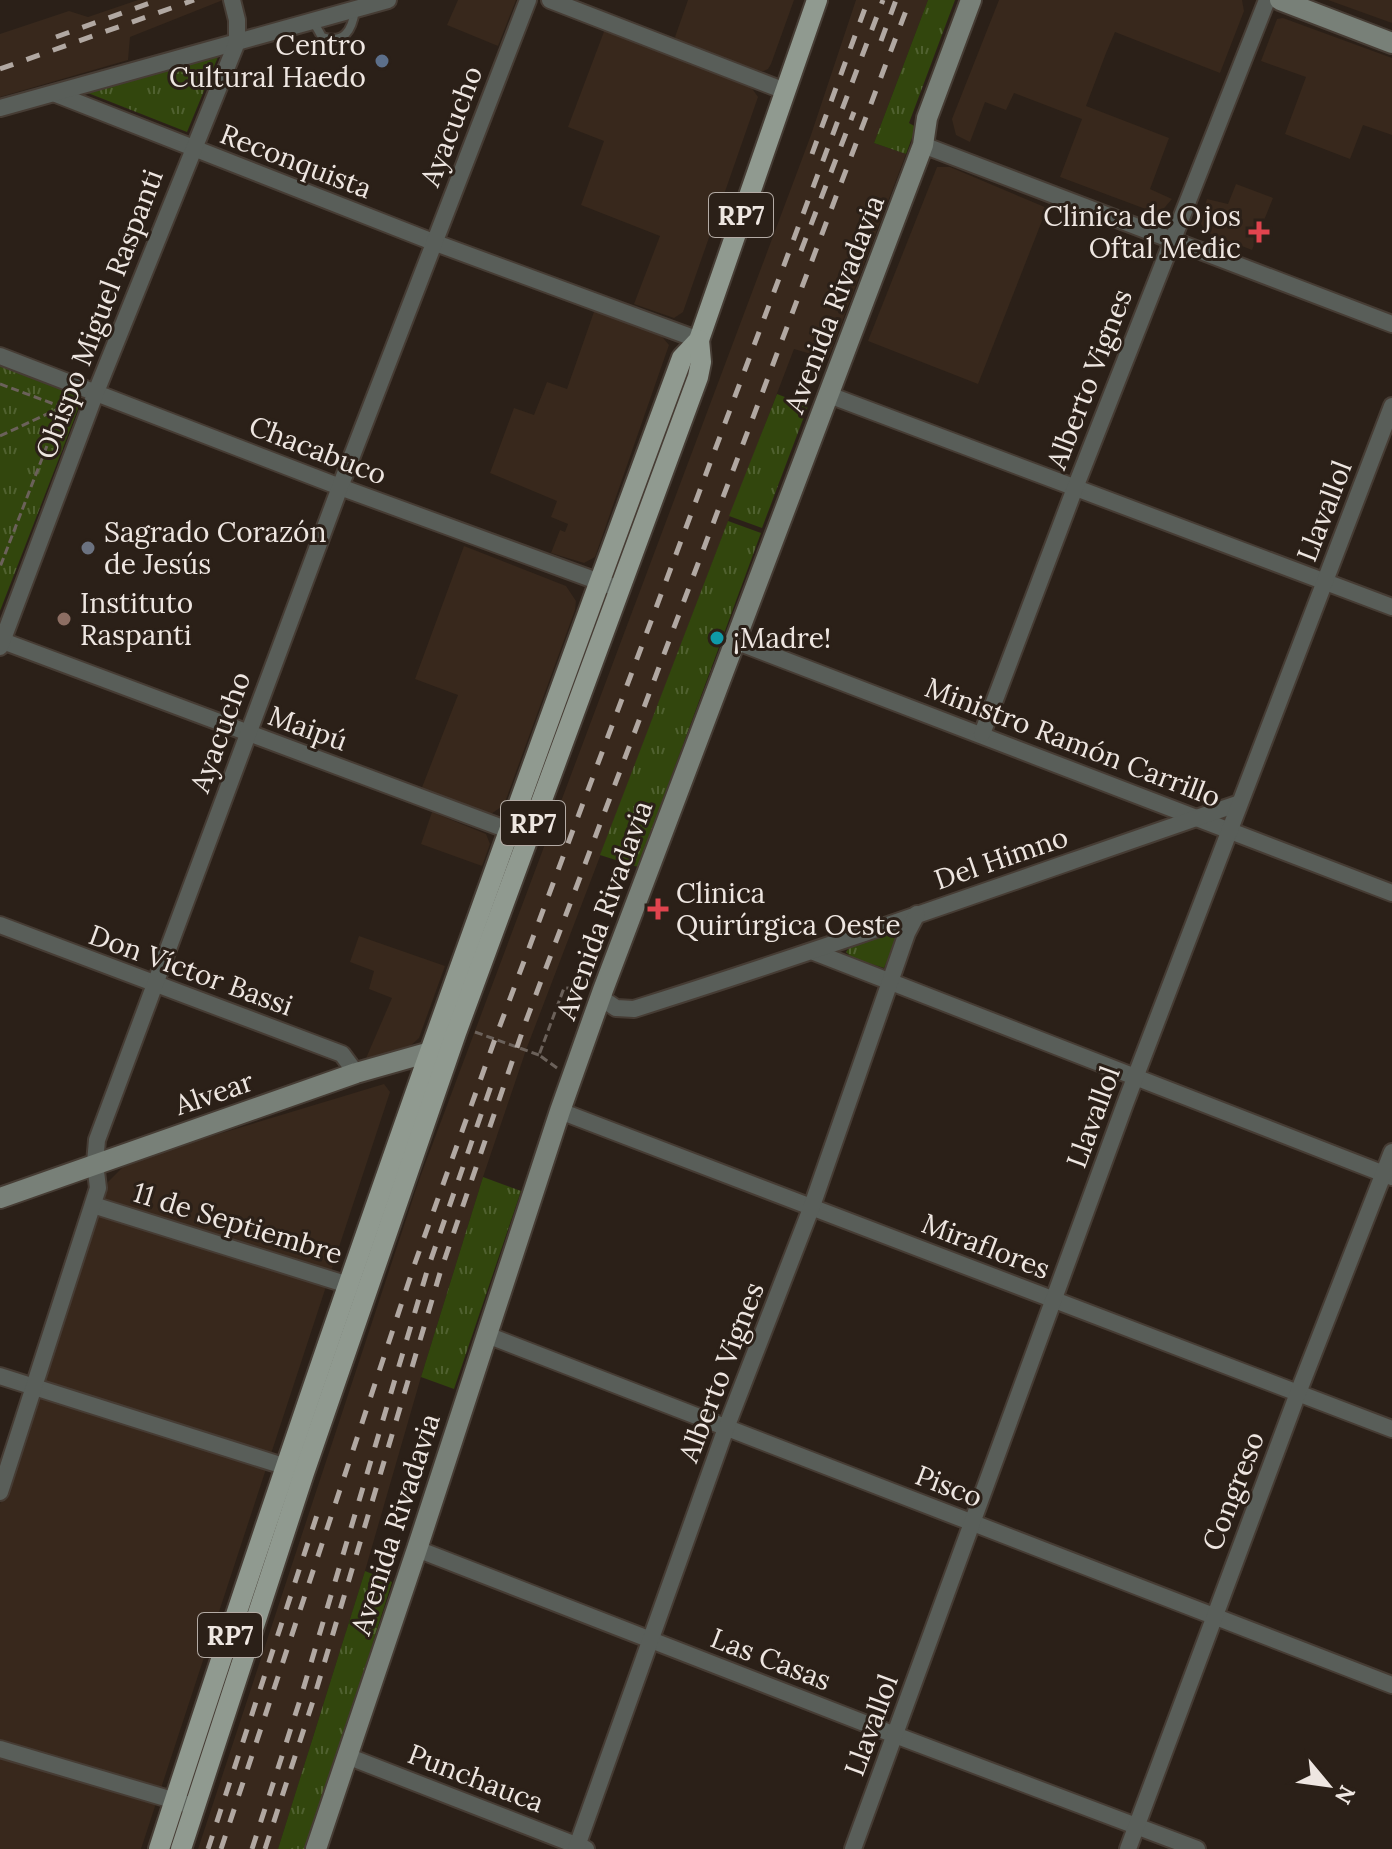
<svg xmlns="http://www.w3.org/2000/svg" width="1392" height="1849" viewBox="0 0 1392 1849" font-family="Lora,serif">
	<defs>
		<pattern id="grass-tufts" width="24" height="20" patternUnits="userSpaceOnUse" patternTransform="scale(2)"><rect width="24" height="20" fill="#32460d"/><path d="M3 7l-1-3M5 7V3M7 7l1-3M15 17l-1-3M17 17v-4M19 17l1-3" fill="none" stroke="#506130"/></pattern>
	</defs>
	<rect width="100%" height="100%" fill="#2b2018"/>
	<g fill="#38281c">
		<polygon points="138,0 223,0 130,37 128,60 0,97 0,34 69,11 88,17"/>
		<polygon points="458,0 516,0 498,46 447,25"/>
		<polygon points="688,0 794,0 771,64 768,69 759,73 674,40"/>
		<polygon points="856,0 928,0 874,143 906,154 828,359 794,349 526,1050 483,1177 421,1377 365,1571 278,1849 198,1849 419,1180 811,135"/>
		<polygon points="999,0 1242,0 1244,11 1220,73 1115,32 1106,53 1086,106 1169,138 1150,189 1172,199 1159,214 1060,177 1082,119 1014,93 1006,110 985,102 970,142 956,135 952,119"/>
		<polygon points="1328,0 1392,0 1392,23"/>
		<polygon points="1283,18 1392,58 1392,135 1363,125 1350,159 1285,134 1306,77 1261,61 1277,19"/>
		<polygon points="605,29 751,87 758,97 683,312 674,318 634,304 660,236 581,205 604,141 568,127"/>
		<polygon points="937,167 950,167 1047,208 978,384 868,341"/>
		<polygon points="1236,184 1273,198 1252,250 1206,232 1200,222 1207,199 1228,204"/>
		<polygon points="595,309 659,333 669,345 595,557 584,563 551,553 560,530 565,532 568,524 551,517 557,501 490,473 514,408 534,415 547,382 567,389"/>
		<polygon points="464,546 566,586 576,601 575,610 504,805 491,814 421,790 458,695 415,679"/>
		<polygon points="432,812 486,834 490,844 482,866 421,844"/>
		<polygon points="359,936 445,966 419,1038 408,1048 364,1063 392,998 369,989 374,971 350,962"/>
		<polygon points="384,1084 390,1092 141,1849 0,1849 0,1504 93,1219 108,1182 129,1161"/>
	</g>
	<g fill="url(#grass-tufts)">
		<polygon points="928,0 955,0 909,123 916,127 906,154 874,143"/>
		<polygon points="220,52 187,132 88,93"/>
		<polygon points="0,365 71,391 80,404 0,611"/>
		<polygon points="777,394 808,406 762,528 729,516"/>
		<polygon points="728,521 761,533 638,867 600,855"/>
		<polygon points="889,933 895,935 896,940 884,968 852,958 846,952 849,948"/>
		<polygon points="483,1177 521,1191 454,1389 421,1377"/>
		<polygon points="365,1571 392,1582 318,1818 305,1849 278,1849"/>
	</g>
	<g fill="none" stroke-linecap="round" stroke-linejoin="round">
		<defs>
			<path id="lane" d="M313,21L322,37C344,44 352,31 355,10"/>
			<g id="street">
				<polyline points="550,0 785,91"/>
				<polyline points="56,94 433,242 699,340"/>
				<polyline points="0,108 388,0"/>
				<polyline points="923,145 1392,324"/>
				<polyline points="0,356 340,487 619,589"/>
				<polyline points="829,395 1392,607"/>
				<polyline points="0,640 508,830"/>
				<polyline points="735,641 1392,893"/>
				<polyline points="0,647 96,392 237,42 237,20 232,0"/>
				<polyline points="982,734 1075,488 1267,0"/>
				<polyline points="0,925 342,1054 356,1073"/>
				<polyline points="814,952 1392,1177"/>
				<path d="M601,998L616,1008L634,1009C837,945 1036,873 1237,804"/>
				<polyline points="560,1111 1392,1429"/>
				<polyline points="93,1205 358,1288"/>
				<polyline points="487,1335 1392,1685"/>
				<polyline points="0,1376 296,1470"/>
				<polyline points="0,1492 98,1188 95,1163 97,1140 340,487 528,0"/>
				<polyline points="417,1549 895,1735 1197,1849"/>
				<polyline points="0,1749 186,1804"/>
				<polyline points="347,1756 586,1849"/>
				<polyline points="576,1849 726,1428 812,1206 907,933 917,914"/>
				<polyline points="853,1849 1125,1104 1392,406"/>
				<polyline points="1128,1849 1298,1393 1392,1152"/>
			</g>
			<g id="secondary">
				<polyline points="1280,0 1392,43"/>
				<polyline points="0,1198 356,1073 430,1052 444,1056"/>
				<polyline points="316,1849 417,1549 560,1111 603,990 923,145 927,118 971,0"/>
			</g>
			<g id="primary">
				<path d="M159,1849C321,1348 499,852 682,358L699,340L817,0"/>
				<polyline points="181,1849 304,1473 456,1033 698,377 701,362 699,340"/>
			</g>
		</defs>
		<use href="#lane" stroke="#463c34" stroke-width="12"/>
		<use href="#street" stroke="#463c34" stroke-width="20"/>
		<use href="#secondary" stroke="#463c34" stroke-width="24"/>
		<use href="#primary" stroke="#463c34" stroke-width="24"/>
		<g stroke="#6b615a" stroke-width="3" stroke-dasharray="8 4" stroke-linecap="butt">
			<polyline points="0,384 62,407 0,567"/>
			<polyline points="0,436 62,407 66,397"/>
			<polyline points="475,1032 539,1055"/>
			<polyline points="557,1068 539,1055 564,988 584,989"/>
		</g>
		<use href="#lane" stroke="#595e59" stroke-width="8"/>
		<use href="#street" stroke="#595e59" stroke-width="16"/>
		<use href="#secondary" stroke="#788078" stroke-width="20"/>
		<use href="#primary" stroke="#909a90" stroke-width="20"/>
		<g stroke="#b1a8a2" stroke-width="5" stroke-dasharray="14 14" stroke-linecap="butt">
			<polyline points="56,37 158,0"/>
			<polyline points="881,41 896,0"/>
			<polyline points="0,69 194,0"/>
			<polyline points="812,154 868,0"/>
			<polyline points="801,251 854,112"/>
			<polyline points="208,1849 317,1515"/>
			<polyline points="221,1849 415,1263 495,1039 883,0"/>
			<polyline points="252,1849 300,1700 428,1268 492,1083"/>
			<polyline points="265,1849 313,1701 440,1273 526,1021 910,0"/>
		</g>
	</g>
	<circle fill="#5c6f8a" stroke="#2b2018" stroke-width="3" cx="382" cy="61" r="8"/>
	<g fill="#e0444e" stroke="#2b2018" stroke-width="3">
		<path d="M1255 220h8v8h8v8h-8v8h-8v-8h-8v-8h8z"/>
		<path d="M654 897h8v8h8v8h-8v8h-8v-8h-8v-8h8z"/>
	</g>
	<circle fill="#6b7280" stroke="#2b2018" stroke-width="3" cx="88" cy="548" r="8"/>
	<circle fill="#8d6e63" stroke="#2b2018" stroke-width="3" cx="64" cy="619" r="8"/>
	<circle fill="#0f9aa8" stroke="#2b2018" stroke-width="3" cx="717" cy="638" r="8"/>
	<g text-anchor="middle" dominant-baseline="central" stroke-width="6" stroke-linejoin="round" paint-order="stroke">
		<g fill="#2b2018" stroke="#b4aba5" stroke-width="2">
			<rect x="709" y="193" width="64" height="44" rx="6"/>
			<rect x="501" y="801" width="64" height="44" rx="6"/>
			<rect x="198" y="1613" width="64" height="44" rx="6"/>
		</g>
		<g font-size="26" font-weight="bold" fill="#eee6e1">
			<text x="741" y="215">RP7</text>
			<text x="533" y="823">RP7</text>
			<text x="230" y="1635">RP7</text>
		</g>
		<g font-size="28" fill="#eee6e1" stroke="#2b2018" text-anchor="start">
			<text x="366" y="45" text-anchor="end">Centro<tspan x="366" dy="32">Cultural Haedo</tspan></text>
			<text x="1241" y="216" text-anchor="end">Clinica de Ojos<tspan x="1241" dy="32">Oftal Medic</tspan></text>
			<text x="104" y="532">Sagrado Corazón<tspan x="104" dy="32">de Jesús</tspan></text>
			<text x="80" y="603">Instituto<tspan x="80" dy="32">Raspanti</tspan></text>
			<text x="733" y="638">¡Madre!</text>
			<text x="676" y="893">Clinica<tspan x="676" dy="32">Quirúrgica Oeste</tspan></text>
		</g>
		<g font-size="28" fill="#eee6e1" stroke="#2b2018">
			<text transform="translate(451 126) rotate(-69)">Ayacucho</text>
			<text transform="translate(296 161) rotate(21)">Reconquista</text>
			<text transform="translate(834 304) rotate(-69)">Avenida Rivadavia</text>
			<text transform="translate(99 314) rotate(-69)">Obispo Miguel Raspanti</text>
			<text transform="translate(1089 379) rotate(-69)">Alberto Vignes</text>
			<text transform="translate(318 450) rotate(21)">Chacabuco</text>
			<text transform="translate(1324 511) rotate(-69)">Llavallol</text>
			<text transform="translate(308 728) rotate(20)">Maipú</text>
			<text transform="translate(220 732) rotate(-70)">Ayacucho</text>
			<text transform="translate(1073 742) rotate(21)">Ministro Ramón Carrillo</text>
			<text transform="translate(1001 858) rotate(-19)">Del Himno</text>
			<text transform="translate(604 910) rotate(-70)">Avenida Rivadavia</text>
			<text transform="translate(191 970) rotate(20)">Don Víctor Bassi</text>
			<text transform="translate(214 1093) rotate(-19)">Alvear</text>
			<text transform="translate(1093 1117) rotate(-70)">Llavallol</text>
			<text transform="translate(238 1223) rotate(17)">11 de Septiembre</text>
			<text transform="translate(986 1246) rotate(21)">Miraflores</text>
			<text transform="translate(721 1372) rotate(-69)">Alberto Vignes</text>
			<text transform="translate(949 1486) rotate(21)">Pisco</text>
			<text transform="translate(1233 1491) rotate(-69)">Congreso</text>
			<text transform="translate(395 1524) rotate(-72)">Avenida Rivadavia</text>
			<text transform="translate(771 1659) rotate(21)">Las Casas</text>
			<text transform="translate(871 1725) rotate(-70)">Llavallol</text>
			<text transform="translate(476 1778) rotate(21)">Punchauca</text>
		</g>
	</g>
	<g transform="translate(1328 1785) rotate(119)" stroke="#2b2018" stroke-width="6" paint-order="stroke">
	<path d="M0-6L14 30L0 20L-14 30Z" fill="#eee6e1"/>
	<text y="-12" font-size="22" font-weight="bold" text-anchor="middle" fill="#eee6e1">N</text>
	</g>
</svg>
